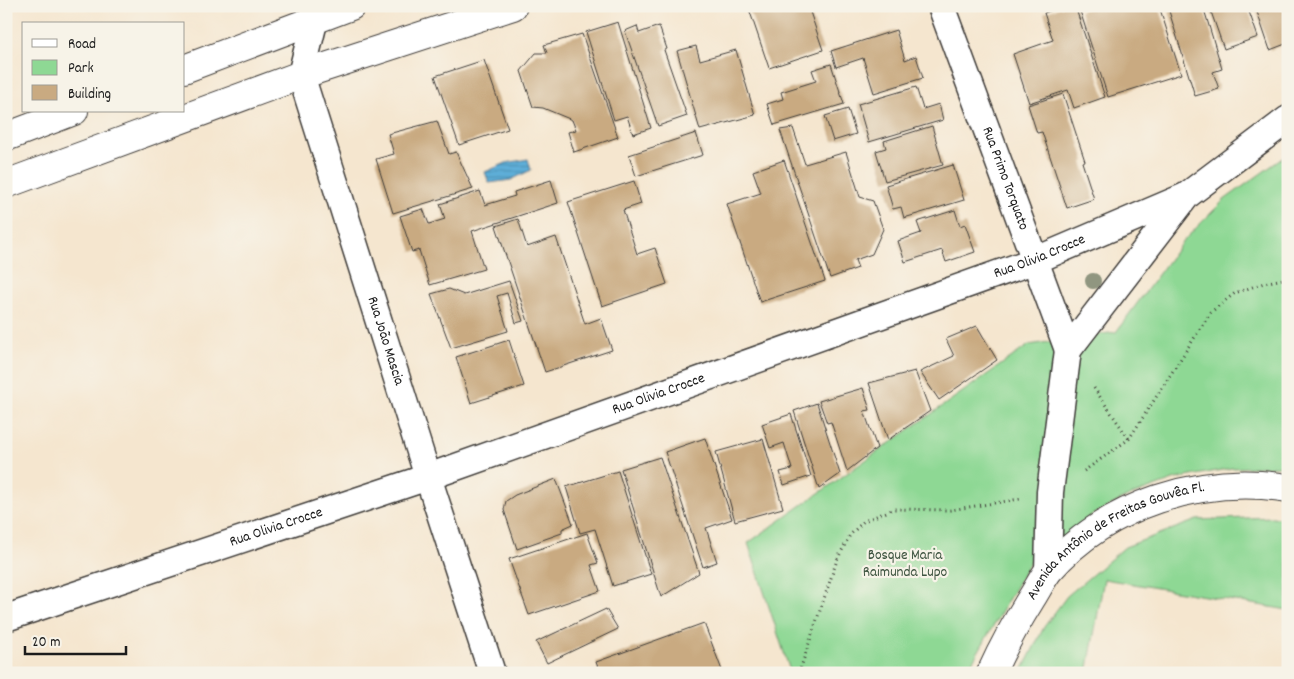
<svg xmlns="http://www.w3.org/2000/svg" width="1294" height="679" viewBox="0 0 1294 679" font-family="Dekko,sans-serif">
	<defs>
		<pattern id="water-rules" width="6" height="5" patternUnits="userSpaceOnUse" patternTransform="scale(1.25)"><rect width="6" height="5" fill="#5eafd9"/><path d="M0 2.5h6" fill="none" stroke="#4d8eaf"/></pattern>
	</defs>
	<rect width="100%" height="100%" fill="#f7f3e8"/>
	<filter id="ink" filterUnits="userSpaceOnUse"><feTurbulence type="fractalNoise" baseFrequency=".02" numOctaves="2"/><feDisplacementMap in="SourceGraphic" scale="10" xChannelSelector="R" yChannelSelector="G"/><feConvolveMatrix kernelMatrix="1 2 1 2 8 2 1 2 1" color-interpolation-filters="sRGB"/></filter>
	<filter id="wash" filterUnits="userSpaceOnUse"><feTurbulence type="fractalNoise" baseFrequency=".0096" numOctaves="4" result="noise"/><feDisplacementMap in="SourceGraphic" scale="20" xChannelSelector="R" yChannelSelector="G"/><feGaussianBlur stdDeviation="1.12" result="paint"/><feColorMatrix in="noise" values="0 0 0 0 0 0 0 0 0 0 0 0 0 0 0 0 0 1.4 0 .05"/><feComposite in="paint" operator="in"/></filter>
	<g filter="url(#wash)">
		<rect width="100%" height="100%" fill="#f5e6cf"/>
		<g fill="#8ed894" stroke="#557a58">
			<polygon points="1288,154 1288,464 1281,466 1232,468 1176,479 1129,496 1092,515 1030,562 966,673 788,673 789,668 748,543 1029,345 1116,332 1183,241 1224,200"/>
			<polygon points="1273,517 1288,520 1288,610 1104,579 1087,673 1021,673 1044,627 1067,596 1125,547 1197,520"/>
		</g>
		<polygon fill="url(#water-rules)" stroke="#3d667a" points="528,159 531,170 511,180 489,183 485,172 506,163"/>
		<g id="blocks">
			<g fill="#c9aa81">
				<polygon points="748,6 808,6 823,50 769,68"/>
				<polygon points="1064,6 1075,6 1105,97 1074,108 1068,90 1029,103 1013,54 1053,40 1044,13"/>
				<polygon points="1096,6 1159,6 1181,74 1108,97 1080,11"/>
				<polygon points="1184,6 1203,6 1222,69 1213,72 1219,89 1195,96 1169,11"/>
				<polygon points="1209,6 1247,6 1258,37 1224,49"/>
				<polygon points="1255,6 1288,6 1288,43 1270,50"/>
				<polygon points="618,22 651,128 633,134 627,116 614,120 586,32"/>
				<polygon points="637,26 639,33 659,26 667,49 664,50 687,116 658,126 625,31"/>
				<polygon points="896,30 905,60 916,56 923,78 874,93 863,58 836,67 831,51"/>
				<polygon points="582,34 618,137 574,152 568,132 576,130 572,120 543,108 533,107 521,71 536,53 547,53 544,45"/>
				<polygon points="696,46 700,60 736,50 755,115 700,130 677,51"/>
				<polygon points="484,60 508,129 459,145 435,76"/>
				<polygon points="831,64 844,104 774,125 767,104 783,99 781,92 816,81 812,70"/>
				<polygon points="916,87 923,109 939,104 943,120 869,142 858,104"/>
				<polygon points="1063,94 1085,161 1082,162 1094,199 1067,208 1042,132 1037,133 1028,105"/>
				<polygon points="848,109 856,134 833,141 825,116"/>
				<polygon points="437,121 449,154 456,152 473,189 393,213 376,159 394,154 388,134"/>
				<polygon points="932,126 943,165 885,181 876,151 886,148 884,141"/>
				<polygon points="793,128 805,164 846,152 860,197 873,201 883,229 872,254 855,260 858,268 830,278 780,130"/>
				<polygon points="696,133 703,155 636,176 629,155"/>
				<polygon points="784,160 825,281 760,302 727,204 761,193 753,171"/>
				<polygon points="953,165 964,200 904,218 901,207 893,209 886,185"/>
				<polygon points="551,180 558,203 472,231 484,269 430,285 419,250 412,252 400,216 423,209 429,224 445,219 440,204 480,191 485,205 515,196 514,192"/>
				<polygon points="634,181 641,204 623,210 637,254 655,248 667,284 602,306 568,202"/>
				<polygon points="955,210 960,226 965,224 975,252 946,262 942,250 905,262 898,241 921,233 917,222"/>
				<polygon points="518,219 527,247 556,237 585,324 601,318 612,350 545,372 496,226"/>
				<polygon points="509,281 523,321 516,323 507,293 497,296 508,331 451,348 431,294 449,289 464,295"/>
				<polygon points="977,326 997,360 939,400 920,372 954,356 946,339"/>
				<polygon points="509,340 524,386 471,403 456,357"/>
				<polygon points="915,371 930,411 888,440 869,383"/>
				<polygon points="863,388 870,410 864,411 877,448 847,471 831,422 827,423 819,401"/>
				<polygon points="817,403 840,474 819,489 794,411"/>
				<polygon points="791,414 811,476 784,485 780,472 792,469 784,443 770,448 762,424"/>
				<polygon points="705,438 732,519 706,528 717,562 703,567 665,452"/>
				<polygon points="763,439 783,508 735,521 716,452"/>
				<polygon points="660,457 699,573 661,597 621,469"/>
				<polygon points="618,471 651,574 613,586 595,529 580,533 566,487"/>
				<polygon points="556,479 573,524 562,529 562,533 517,549 504,510 506,501 515,495"/>
				<polygon points="587,533 598,563 591,565 600,591 529,615 509,559"/>
				<polygon points="606,609 618,629 547,663 536,642"/>
				<polygon points="704,623 723,673 600,673 596,662"/>
			</g>
		</g>
	</g>
	<g filter="url(#ink)">
		<use href="#blocks" fill-opacity="0" stroke="#3d3a37" stroke-width="1"/>
		<g fill="none" stroke-linecap="round" stroke-linejoin="round">
			<defs>
				<g id="minor">
					<path id="s1" d="M318,6L301,75L428,477L492,673"/>
					<path id="s2" d="M941,6L1068,350"/>
					<polyline points="1048,572 1050,492 1068,350 1185,198"/>
					<path id="s3" d="M6,618L428,477L1036,260L1186,196L1288,119"/>
				</g>
				<g id="tertiary">
					<polyline points="184,69 351,6"/>
					<polyline points="6,137 74,111"/>
					<polyline points="6,184 301,75 513,6"/>
					<path id="s4" d="M991,673C1003,647 1016,623 1031,599C1037,590 1042,579 1049,570C1107,504 1202,474 1288,488"/>
				</g>
			</defs>
			<use href="#minor" stroke="#3d3a37" stroke-width="29"/>
			<use href="#tertiary" stroke="#3d3a37" stroke-width="30"/>
			<g stroke="#3d3a37" stroke-width="3" stroke-dasharray="1 4" stroke-linecap="butt">
				<polyline points="1094,388 1129,439"/>
				<polyline points="1084,471 1129,439 1211,312 1235,293 1264,283 1288,278"/>
				<polyline points="799,673 837,560 850,535 864,521 894,509 950,510 1020,499"/>
			</g>
			<use href="#minor" stroke="#fff" stroke-width="26"/>
			<use href="#tertiary" stroke="#fff" stroke-width="28"/>
		</g>
		<circle fill="#909680" cx="1093" cy="281" r="8"/>
	</g>
	<g text-anchor="middle" dominant-baseline="central" stroke-width="4.5" stroke-linejoin="round" paint-order="stroke">
		<g font-size="15" fill="#1c1c1c" stroke="#f7f3e8">
			<text stroke="none"><textPath href="#s2" startOffset="184">Rua Primo Torquato</textPath></text>
			<text stroke="none"><textPath href="#s3" startOffset="1095">Rua Olivia Crocce</textPath></text>
			<text stroke="none"><textPath href="#s1" startOffset="350">Rua João Mascia</textPath></text>
			<text stroke="none"><textPath href="#s3" startOffset="690">Rua Olivia Crocce</textPath></text>
			<text stroke="none"><textPath href="#s3" startOffset="285">Rua Olivia Crocce</textPath></text>
			<text stroke="none"><textPath href="#s4" startOffset="191">Avenida Antônio de Freitas Gouvêa Fl.</textPath></text>
		</g>
		<g font-size="15" fill="#3e5440" stroke="#f7f3e8">
			<text x="905" y="556">Bosque Maria<tspan x="905" dy="17">Raimunda Lupo</tspan></text>
		</g>
	</g>
	<rect width="1294" height="679" fill="none" stroke="#f7f3e8" stroke-width="25"/>
	<rect x="22" y="22" width="162" height="90" fill="#f7f3e8" stroke="#9f9d96"/>
	<rect x="32" y="39" width="25" height="8" fill="#ffffff" stroke="#9f9d96"/>
	<text x="68" y="48" font-size="15" fill="#1c1c1c">Road</text>
	<rect x="32" y="60" width="25" height="15" fill="#8ed894" stroke="#9f9d96"/>
	<text x="68" y="72" font-size="15" fill="#1c1c1c">Park</text>
	<rect x="32" y="85" width="25" height="15" fill="#c9aa81" stroke="#9f9d96"/>
	<text x="68" y="98" font-size="15" fill="#1c1c1c">Building</text>
	<path d="M25 646v8h101v-8" fill="none" stroke="#1c1c1c" stroke-width="2.5"/>
	<text x="32" y="646" font-size="15" fill="#1c1c1c" stroke="#f7f3e8" stroke-width="4" paint-order="stroke">20 m</text>
</svg>
